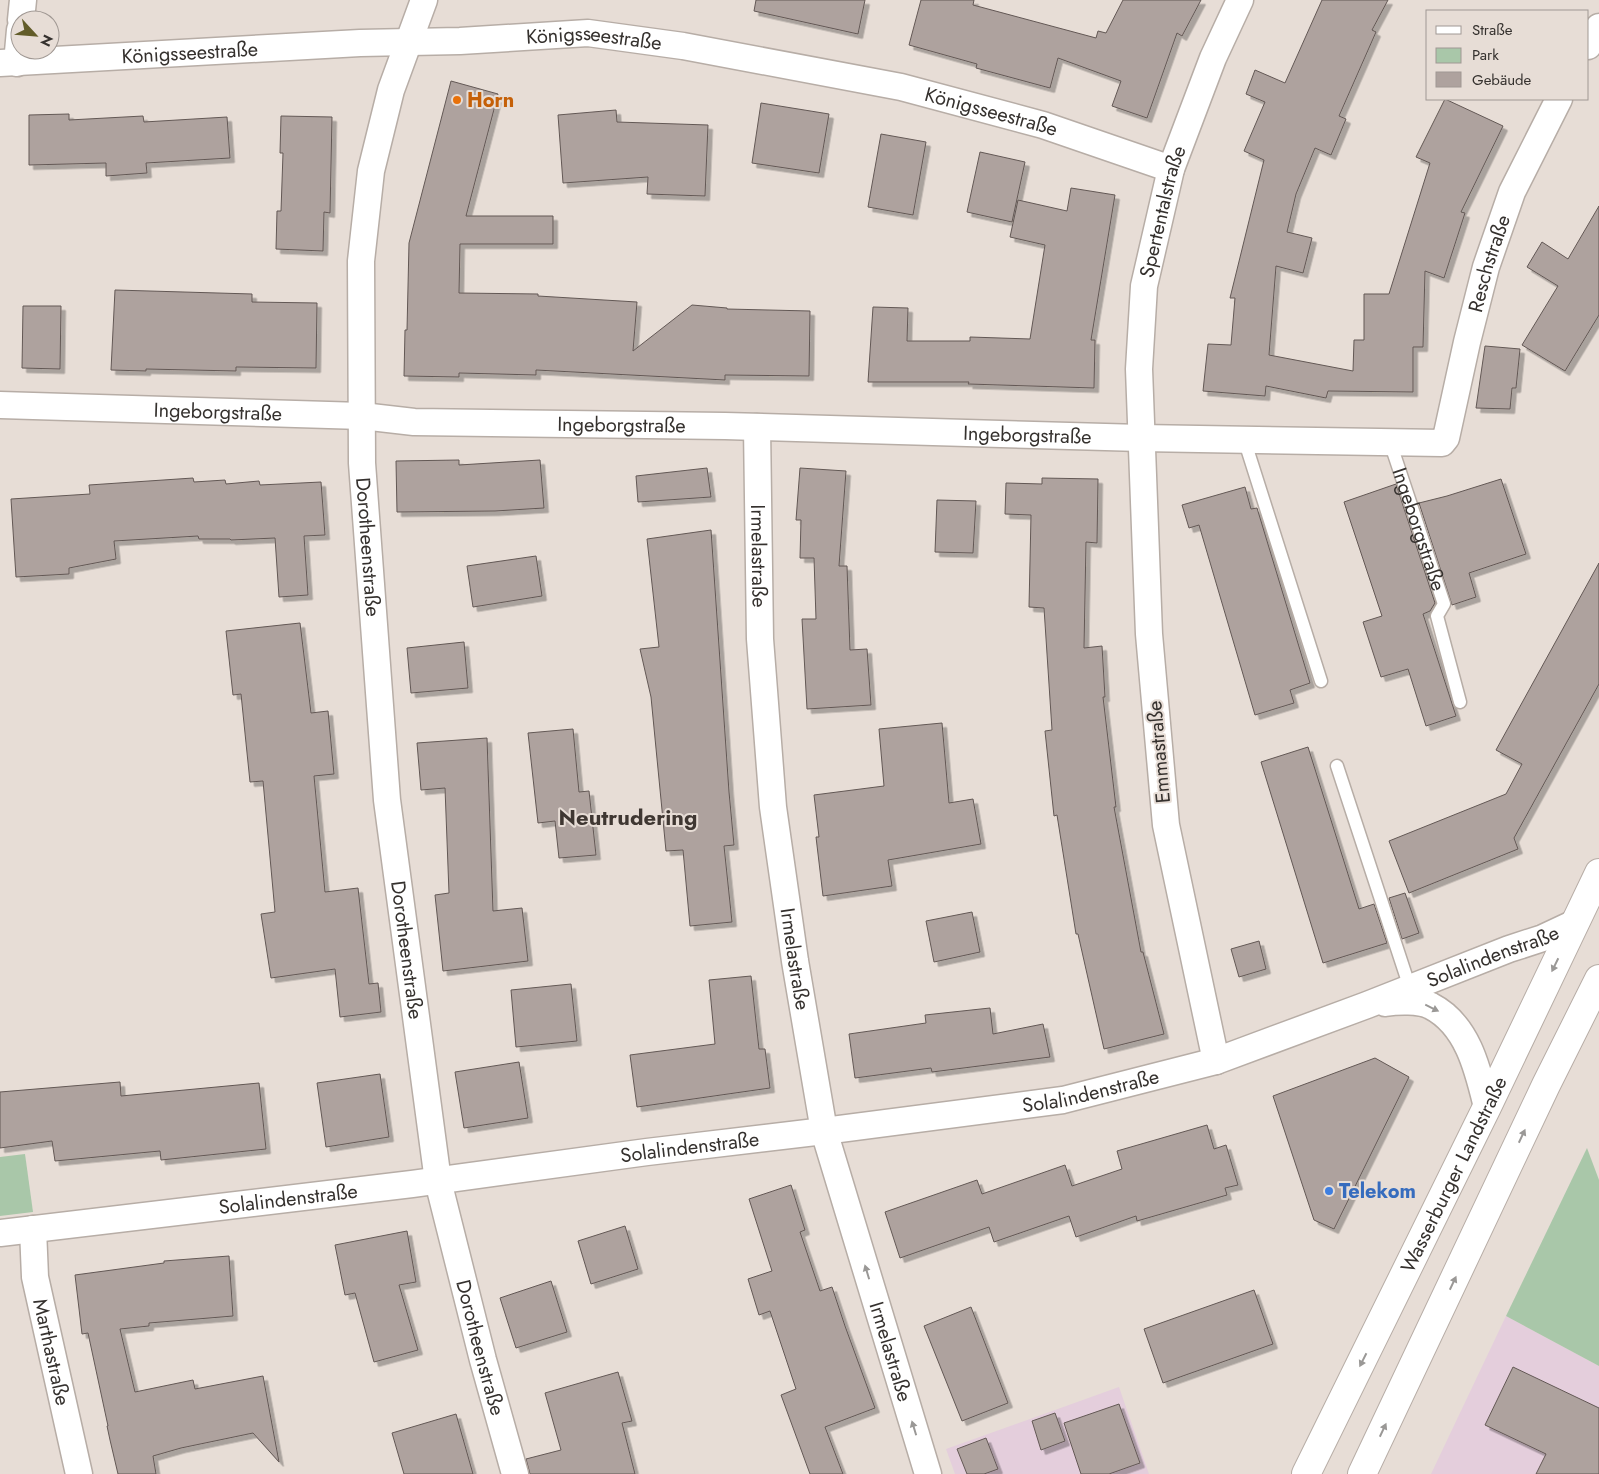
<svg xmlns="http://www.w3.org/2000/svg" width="1599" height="1474" viewBox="0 0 1599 1474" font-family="Jost,sans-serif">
	<defs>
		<filter id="shadow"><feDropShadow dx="4.5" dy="4.5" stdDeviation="0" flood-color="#0004"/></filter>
	</defs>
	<rect width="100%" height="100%" fill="#e7ddd6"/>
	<g fill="#e4cedc">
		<polygon points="1506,1316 1599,1366 1599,1474 1431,1474"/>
		<polygon points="1119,1387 1149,1474 955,1474 946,1449"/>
	</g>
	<g fill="#a9c7a9">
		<polygon points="1587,1148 1599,1180 1599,1366 1506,1316"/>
		<polygon points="25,1154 33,1212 0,1216 0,1157"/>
	</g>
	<g fill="#aea29e" stroke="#635855" filter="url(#shadow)">
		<polygon points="756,0 865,0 858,34 754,11"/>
		<polygon points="921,0 974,0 973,5 1096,38 1098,31 1106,33 1123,0 1201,0 1182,36 1177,33 1147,118 1112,106 1121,81 1058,58 1050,88 976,68 977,64 909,45"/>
		<polygon points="1322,0 1388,0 1372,30 1376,32 1339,116 1346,119 1331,155 1315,148 1296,194 1287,232 1312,238 1303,273 1276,266 1269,355 1353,371 1354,340 1364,340 1364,294 1389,294 1430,163 1416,157 1445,99 1503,126 1461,212 1465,213 1444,278 1425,271 1423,347 1413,347 1413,392 1328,391 1326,398 1266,386 1265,396 1203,391 1208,344 1231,345 1235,298 1230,298 1264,160 1244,151 1265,102 1246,94 1255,70 1285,83"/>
		<polygon points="451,81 498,94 466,216 553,216 553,244 460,244 459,293 538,294 538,296 637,302 633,351 692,305 727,308 727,309 810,311 809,376 725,375 725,380 536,370 536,375 459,373 459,377 404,376 405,330 407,330 409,243"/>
		<polygon points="761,103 829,114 819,173 752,163"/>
		<polygon points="616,110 617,122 708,125 705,196 647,194 648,177 563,183 558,115"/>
		<polygon points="69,114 69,120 143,116 144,122 227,117 230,158 146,163 147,173 106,176 106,163 29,165 29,115"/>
		<polygon points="281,116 332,117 330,213 324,212 323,251 276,249 277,211 281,211 283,153 280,153"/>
		<polygon points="881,134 926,142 913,215 868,207"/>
		<polygon points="980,152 1025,162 1012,222 967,212"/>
		<polygon points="1071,188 1115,195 1091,340 1095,340 1094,388 968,384 969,382 868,382 873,307 908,308 907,341 970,341 970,337 1030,339 1045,245 1010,237 1018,200 1067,211"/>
		<polygon points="1599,206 1599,315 1565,371 1522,345 1558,286 1527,267 1542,242 1568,259"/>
		<polygon points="115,290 252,294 252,302 317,303 316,368 236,367 236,371 146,369 146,371 111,370"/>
		<polygon points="23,306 61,306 60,369 22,368"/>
		<polygon points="1485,346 1520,349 1516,388 1512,388 1510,409 1476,408"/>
		<polygon points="459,460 459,465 540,460 544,508 495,511 397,512 396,461"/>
		<polygon points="707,468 711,497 638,502 636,476"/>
		<polygon points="800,468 846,471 839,566 847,566 850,650 867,649 871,705 807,709 802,619 816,619 814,558 800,558 801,520 796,520"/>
		<polygon points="193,478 194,482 225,480 226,484 259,481 260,485 321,482 325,535 304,536 308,595 279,597 275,538 231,540 230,539 199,539 198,536 114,541 116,559 69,568 69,574 16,577 11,499 90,494 89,485"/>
		<polygon points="1042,478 1098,479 1097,543 1086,542 1084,648 1102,646 1105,697 1103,697 1116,807 1114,807 1141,952 1143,952 1164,1034 1104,1049 1078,934 1076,934 1057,815 1054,816 1045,731 1052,730 1044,608 1029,607 1031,515 1005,514 1006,483 1042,484"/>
		<polygon points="1501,479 1526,554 1469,573 1476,597 1452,605 1419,503 1447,496"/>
		<polygon points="1396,484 1435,603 1430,611 1423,614 1456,716 1426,726 1408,669 1381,677 1363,622 1382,616 1344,502"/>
		<polygon points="1245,487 1251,509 1257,508 1310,683 1290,690 1294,703 1255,715 1199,525 1189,528 1182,505"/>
		<polygon points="937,500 976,501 973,553 935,552"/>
		<polygon points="711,530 729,792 734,845 724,846 732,922 690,926 683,850 666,851 651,697 640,649 659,647 647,539"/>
		<polygon points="536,556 542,596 473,607 467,566"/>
		<polygon points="1599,563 1599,684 1514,838 1518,849 1409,893 1389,841 1506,794 1522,764 1496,750"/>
		<polygon points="300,623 311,713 328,711 334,774 314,776 325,892 358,888 369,984 378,983 381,1012 340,1017 335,969 271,978 261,914 275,912 263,781 250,782 241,694 233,695 226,631"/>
		<polygon points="464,642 468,688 411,693 407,648"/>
		<polygon points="942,723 949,803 973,799 981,844 888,860 892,886 823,896 816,837 819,837 814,795 884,786 879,729"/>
		<polygon points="573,729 579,792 589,791 596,855 559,858 555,821 538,823 528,733"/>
		<polygon points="487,738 493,911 522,908 528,961 443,971 435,895 449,893 445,788 421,790 417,743"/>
		<polygon points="1308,747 1359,909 1374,904 1387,943 1323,963 1261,762"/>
		<polygon points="1405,893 1419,933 1402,939 1389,898"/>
		<polygon points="972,912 980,952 934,962 926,921"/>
		<polygon points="1259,941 1266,969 1239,977 1231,949"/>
		<polygon points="751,976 759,1049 765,1049 770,1088 637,1107 630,1055 715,1044 709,980"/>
		<polygon points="571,984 577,1041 516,1047 511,990"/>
		<polygon points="990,1008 993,1034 1043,1024 1050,1057 932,1072 931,1068 855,1078 849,1034 926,1023 925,1015"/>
		<polygon points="1375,1058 1409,1077 1334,1229 1314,1220 1273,1096"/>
		<polygon points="519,1062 528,1118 464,1128 455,1072"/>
		<polygon points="380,1074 389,1137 326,1147 317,1083"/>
		<polygon points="120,1082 121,1096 259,1083 266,1149 161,1160 160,1151 55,1161 52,1141 0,1148 0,1092"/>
		<polygon points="1207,1125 1214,1149 1226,1145 1238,1185 1225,1188 1227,1195 1137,1221 1136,1216 1076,1237 1069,1216 994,1242 989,1227 900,1258 885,1212 977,1180 982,1194 1065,1165 1072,1186 1122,1169 1117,1151"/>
		<polygon points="791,1185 805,1230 800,1232 820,1291 832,1287 845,1326 875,1408 825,1427 843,1474 810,1474 781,1395 796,1389 770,1311 759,1315 748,1279 772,1271 749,1199"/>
		<polygon points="625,1226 638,1269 591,1284 578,1241"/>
		<polygon points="407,1231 416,1282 399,1285 418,1350 374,1362 355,1293 345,1295 335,1245"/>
		<polygon points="229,1256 233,1316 149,1323 149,1326 120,1329 135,1392 193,1380 195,1389 263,1376 279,1462 253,1433 181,1448 153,1456 156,1474 118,1474 110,1440 107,1426 108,1426 88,1333 82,1334 75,1275 164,1263 164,1261"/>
		<polygon points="551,1281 567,1332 516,1348 500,1298"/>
		<polygon points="1254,1290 1273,1344 1163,1383 1144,1329"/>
		<polygon points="971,1307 1008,1403 962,1421 924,1326"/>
		<polygon points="1513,1367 1599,1408 1599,1474 1536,1474 1546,1454 1485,1425"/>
		<polygon points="618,1372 632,1421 622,1423 635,1474 530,1474 526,1459 561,1450 545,1393"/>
		<polygon points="1119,1404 1140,1463 1109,1474 1081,1474 1064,1423"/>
		<polygon points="1055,1413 1065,1441 1041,1450 1032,1421"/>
		<polygon points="456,1414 473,1474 404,1474 392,1433"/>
		<polygon points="986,1438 998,1469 984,1474 967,1474 957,1449"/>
	</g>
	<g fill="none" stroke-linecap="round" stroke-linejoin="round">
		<defs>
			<g id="lane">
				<polyline points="1244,439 1321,681"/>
				<path id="s1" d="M1390,442L1444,604L1437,616L1460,702"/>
				<polyline points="1337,766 1410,988"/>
			</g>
			<g id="street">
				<path id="s2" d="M424,0L391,90L371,171L361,261L362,463L387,800L438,1181L483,1360L515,1474"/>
				<polyline points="21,20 23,0"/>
				<polyline points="1588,46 1599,27"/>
				<path id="s3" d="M0,63L360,43L460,41L588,33L683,46L901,87L1043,125L1171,169"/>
				<polyline points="17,63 20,30"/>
				<path id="s4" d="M0,405L362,416L414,422L725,426L1141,438L1442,443L1446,438L1467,342L1486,267L1512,192L1559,99"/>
				<path id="s5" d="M757,427L760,639L773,807L795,961L824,1131L928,1474"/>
				<path d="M1385,1003C1397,1001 1420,1000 1431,1006C1468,1025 1478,1070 1487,1107"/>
				<path id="s6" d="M1216,1061L1166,825L1149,634L1139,369L1144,286L1171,169L1213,58L1240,0"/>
				<path id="s7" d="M33,1229L35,1277L79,1474"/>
				<path id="s8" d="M0,1233L412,1184L647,1152L824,1131L1063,1100L1216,1061L1367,1005L1509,949L1543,938L1575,923"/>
			</g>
			<g id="primary">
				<path id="s9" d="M1306,1474L1487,1107L1599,873"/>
				<polyline points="1362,1474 1546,1085 1599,979"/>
			</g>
		</defs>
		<use href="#lane" stroke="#b7ada6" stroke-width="15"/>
		<use href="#street" stroke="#b7ada6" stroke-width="29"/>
		<use href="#primary" stroke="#b7ada6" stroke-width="30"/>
		<use href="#lane" stroke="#fff" stroke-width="12"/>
		<use href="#street" stroke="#fff" stroke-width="26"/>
		<use href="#primary" stroke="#fff" stroke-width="28"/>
	</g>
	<defs><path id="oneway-solid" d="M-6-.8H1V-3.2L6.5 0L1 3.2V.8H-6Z" transform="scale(1.25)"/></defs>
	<g fill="#9a9896">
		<use href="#oneway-solid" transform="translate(1555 965) rotate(116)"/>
		<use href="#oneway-solid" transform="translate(1432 1008) rotate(26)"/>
		<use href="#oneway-solid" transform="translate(1522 1136) rotate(-65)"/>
		<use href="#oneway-solid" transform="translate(867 1272) rotate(-107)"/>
		<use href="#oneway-solid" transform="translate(1453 1283) rotate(-65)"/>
		<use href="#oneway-solid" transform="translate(1363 1360) rotate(117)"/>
		<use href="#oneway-solid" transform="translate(914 1428) rotate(-107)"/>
		<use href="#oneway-solid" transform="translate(1383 1430) rotate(-65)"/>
	</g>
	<circle fill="#e8710a" stroke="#e7ddd6" stroke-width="2" cx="457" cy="100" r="5"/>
	<circle fill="#3f7fe0" stroke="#e7ddd6" stroke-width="2" cx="1329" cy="1191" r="5"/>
	<g text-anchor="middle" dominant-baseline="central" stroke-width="4" stroke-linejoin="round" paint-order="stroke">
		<g font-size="20" fill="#35312e" stroke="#e7ddd6">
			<text stroke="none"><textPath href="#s3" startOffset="595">Königsseestraße</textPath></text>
			<text stroke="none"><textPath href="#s3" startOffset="190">Königsseestraße</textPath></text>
			<text stroke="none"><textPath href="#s3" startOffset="1000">Königsseestraße</textPath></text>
			<text stroke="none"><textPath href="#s6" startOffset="858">Spertentalstraße</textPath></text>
			<text stroke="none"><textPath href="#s4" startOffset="1629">Reschstraße</textPath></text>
			<text stroke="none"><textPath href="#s4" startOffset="218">Ingeborgstraße</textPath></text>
			<text stroke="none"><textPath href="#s4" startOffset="622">Ingeborgstraße</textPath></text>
			<text stroke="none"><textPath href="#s4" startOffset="1028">Ingeborgstraße</textPath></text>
			<text stroke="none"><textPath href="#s1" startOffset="92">Ingeborgstraße</textPath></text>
			<text stroke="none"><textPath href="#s2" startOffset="556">Dorotheenstraße</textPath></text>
			<text stroke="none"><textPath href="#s5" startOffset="129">Irmelastraße</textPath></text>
			<text transform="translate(1159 752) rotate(-95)">Emmastraße</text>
			<text stroke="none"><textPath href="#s2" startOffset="961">Dorotheenstraße</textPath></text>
			<text stroke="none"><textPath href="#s8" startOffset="1525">Solalindenstraße</textPath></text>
			<text stroke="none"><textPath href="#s5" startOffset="534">Irmelastraße</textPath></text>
			<text stroke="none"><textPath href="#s8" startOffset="1100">Solalindenstraße</textPath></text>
			<text stroke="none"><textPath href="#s8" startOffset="695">Solalindenstraße</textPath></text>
			<text stroke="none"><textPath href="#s9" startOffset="334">Wasserburger Landstraße</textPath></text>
			<text stroke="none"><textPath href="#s8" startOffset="290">Solalindenstraße</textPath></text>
			<text stroke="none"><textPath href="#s2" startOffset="1366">Dorotheenstraße</textPath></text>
			<text stroke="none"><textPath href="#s5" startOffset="939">Irmelastraße</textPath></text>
			<text stroke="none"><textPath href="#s7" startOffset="125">Marthastraße</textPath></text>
		</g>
		<g font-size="20" font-weight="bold" fill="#c56008" stroke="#e7ddd6" text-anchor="start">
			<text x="467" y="100">Horn</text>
		</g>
		<g font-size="20" font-weight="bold" fill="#366cbe" stroke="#e7ddd6" text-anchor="start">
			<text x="1339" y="1191">Telekom</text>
		</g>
		<g font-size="22" font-weight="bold" fill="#3f3732" stroke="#e7ddd6">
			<text x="628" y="817">Neutrudering</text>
		</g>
	</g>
	<rect x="1426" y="10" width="162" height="90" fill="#e7ddd6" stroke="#a09893"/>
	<rect x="1436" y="26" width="25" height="8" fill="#ffffff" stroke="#a09893"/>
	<text x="1472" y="35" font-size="15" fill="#35312e">Straße</text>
	<rect x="1436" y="48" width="25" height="15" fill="#a9c7a9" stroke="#a09893"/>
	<text x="1472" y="60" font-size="15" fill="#35312e">Park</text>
	<rect x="1436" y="72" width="25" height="15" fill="#aea29e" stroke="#a09893"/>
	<text x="1472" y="85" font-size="15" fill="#35312e">Gebäude</text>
	<g transform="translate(35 35) rotate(116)"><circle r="24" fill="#e7ddd6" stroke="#a09893"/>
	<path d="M0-4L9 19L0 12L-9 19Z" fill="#625c29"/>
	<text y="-8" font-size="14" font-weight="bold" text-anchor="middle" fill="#35312e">N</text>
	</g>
</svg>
